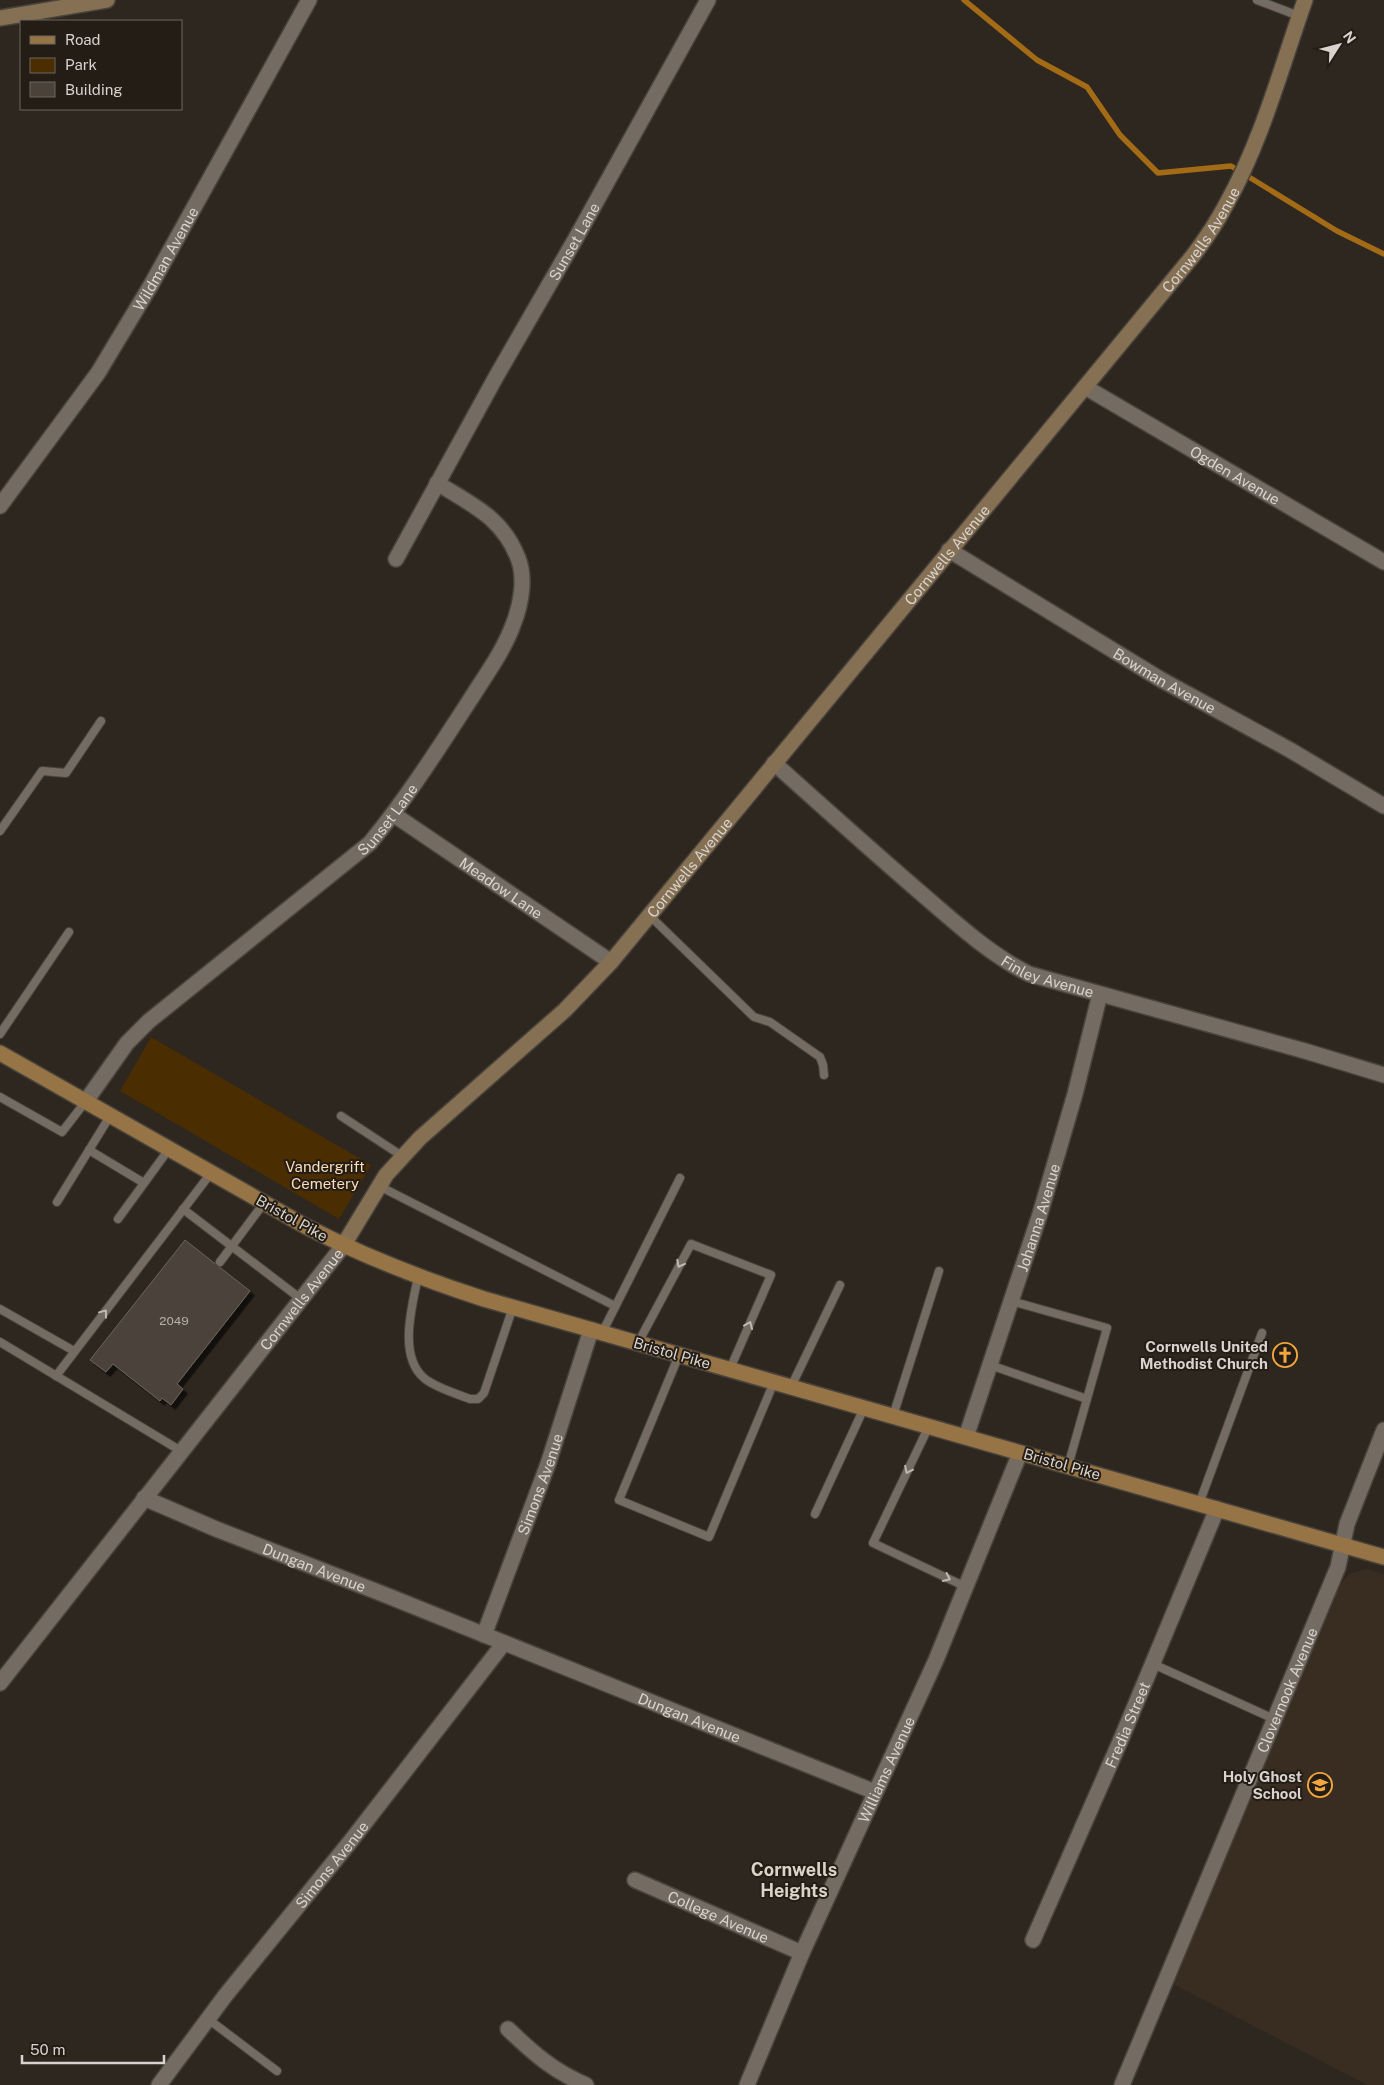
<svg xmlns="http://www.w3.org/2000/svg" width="1384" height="2085" viewBox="0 0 1384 2085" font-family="'Public Sans',sans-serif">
	<defs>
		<filter id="shadow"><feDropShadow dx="4.5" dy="4.5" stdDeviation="0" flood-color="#0009"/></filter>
	</defs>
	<rect width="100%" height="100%" fill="#2e271f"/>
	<polygon fill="#382d20" points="1366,1569 1384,1574 1384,2085 1367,2085 1173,1984 1340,1585 1349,1574"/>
	<polygon fill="#4a2d00" points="151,1037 371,1165 339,1219 120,1091"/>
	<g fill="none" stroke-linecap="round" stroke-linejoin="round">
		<polyline stroke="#a36b16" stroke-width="5.5" points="964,0 1037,60 1087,87 1120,135 1158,173 1231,166 1337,231 1384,254"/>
	</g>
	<polygon fill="#4b433a" stroke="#6c635a" filter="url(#shadow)" points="185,1240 250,1291 177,1384 183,1389 171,1405 162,1398 160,1401 113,1364 106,1372 90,1360"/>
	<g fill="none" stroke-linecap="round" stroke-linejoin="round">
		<defs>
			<g id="lane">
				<polyline points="1257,0 1299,16"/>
				<polyline points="0,831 42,771 66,773 101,721"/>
				<polyline points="649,915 754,1017 770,1022 820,1057 823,1065 824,1075"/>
				<polyline points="0,1034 69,932"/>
				<polyline points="0,1097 62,1132 86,1101"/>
				<polyline points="341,1116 402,1156"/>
				<polyline points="89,1150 144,1183"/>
				<polyline points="379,1186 615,1306"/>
				<polyline points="57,1202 110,1116"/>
				<polyline points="183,1209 301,1299"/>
				<polyline points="118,1219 169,1149"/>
				<polyline points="220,1262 264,1203"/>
				<path d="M418,1277C412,1306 398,1356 424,1378C434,1387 457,1394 470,1399H478L484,1393L513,1307"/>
				<polyline points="1011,1301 1107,1328 1068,1466"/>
				<polyline points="0,1309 74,1351"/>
				<polyline points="602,1333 680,1178"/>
				<polyline points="0,1342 181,1451"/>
				<polyline points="638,1343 691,1244 771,1275 730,1369"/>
				<polyline points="679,1355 619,1500 709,1537 774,1382"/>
				<polyline points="990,1365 1087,1399"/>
				<polyline points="56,1376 211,1173"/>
				<polyline points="791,1387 840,1285"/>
				<polyline points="893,1416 939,1271"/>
				<polyline points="929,1426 873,1543 966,1587"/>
				<polyline points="1199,1504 1262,1333"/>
				<polyline points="815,1514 864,1408"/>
				<polyline points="1153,1664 1274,1719"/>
				<polyline points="208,2019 277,2071"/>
			</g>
			<g id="street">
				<path id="s1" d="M1085,387L1384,562"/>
				<path id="s2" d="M0,506L98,373L151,285L309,0"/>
				<path id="s3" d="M949,550L1160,679L1290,750L1384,806"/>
				<path id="s4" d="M396,559L497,375L576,238L708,0"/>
				<path id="s5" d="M774,763C823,807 872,851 922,894C956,923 989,954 1029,974L1305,1051L1384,1075"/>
				<path id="s6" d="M393,814L611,962"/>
				<path id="s7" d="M86,1101L127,1043L149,1021L370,843C407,798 438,749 470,700C485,676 503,652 513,625C521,605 526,578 518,558C502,517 472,505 437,483"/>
				<path id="s8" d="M966,1437L1040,1214L1075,1094L1100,994"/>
				<path id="s9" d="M144,1498L216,1529L383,1594L875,1792"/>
				<path id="s10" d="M484,1635L548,1464L591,1330"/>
				<path id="s11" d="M0,1683L343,1246"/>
				<path id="s12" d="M635,1880L802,1953"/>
				<path id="s13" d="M1033,1940L1122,1737L1217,1509"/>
				<path d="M508,2029C533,2053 553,2071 586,2085"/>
				<path id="s14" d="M159,2085L225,1996L350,1842L504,1643"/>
				<path id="s15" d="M747,2085L802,1953L936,1660L1020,1453"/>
				<path id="s16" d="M1122,2085L1338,1567L1347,1524L1384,1430"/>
			</g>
			<g id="secondary">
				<polyline points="0,18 107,0"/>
				<path id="s17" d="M343,1246L386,1175L420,1138L565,1010L611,962L1192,257C1205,240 1217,222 1227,203C1262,140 1281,68 1305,0"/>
			</g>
			<path id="primary" d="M0,1053L305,1226C363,1256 422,1279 484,1299L1384,1557"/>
		</defs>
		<use href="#lane" stroke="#48433b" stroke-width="10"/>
		<use href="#street" stroke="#48433b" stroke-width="18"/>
		<use href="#secondary" stroke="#48433b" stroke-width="18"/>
		<use href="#primary" stroke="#48433b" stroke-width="18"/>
		<use href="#lane" stroke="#746b62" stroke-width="8"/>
		<use href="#street" stroke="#746b62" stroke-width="15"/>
		<use href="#secondary" stroke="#867054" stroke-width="15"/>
		<use href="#primary" stroke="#977446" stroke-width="15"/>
	</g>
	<defs><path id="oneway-chevron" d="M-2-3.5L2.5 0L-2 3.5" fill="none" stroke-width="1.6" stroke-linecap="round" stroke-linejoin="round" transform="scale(1.25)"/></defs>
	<g stroke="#bfb9b3">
		<use href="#oneway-chevron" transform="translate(680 1264) rotate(118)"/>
		<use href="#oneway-chevron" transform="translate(104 1313) rotate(-53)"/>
		<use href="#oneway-chevron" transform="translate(749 1325) rotate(-67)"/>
		<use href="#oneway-chevron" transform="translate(908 1470) rotate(116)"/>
		<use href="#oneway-chevron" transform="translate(947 1578) rotate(25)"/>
	</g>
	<defs>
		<symbol id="church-ring" viewBox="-11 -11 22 22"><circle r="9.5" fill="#241d15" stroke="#f1a63f" stroke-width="1.5"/><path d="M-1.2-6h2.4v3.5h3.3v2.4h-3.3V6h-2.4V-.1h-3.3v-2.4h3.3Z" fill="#f1a63f"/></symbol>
		<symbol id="school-ring" viewBox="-11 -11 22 22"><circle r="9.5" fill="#241d15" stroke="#f1a63f" stroke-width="1.5"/><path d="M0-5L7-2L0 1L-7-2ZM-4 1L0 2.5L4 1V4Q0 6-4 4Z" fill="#f1a63f"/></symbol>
	</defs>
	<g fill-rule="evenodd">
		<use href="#church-ring" x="1271" y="1341" width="28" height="28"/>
		<use href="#school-ring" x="1306" y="1771" width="28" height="28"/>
	</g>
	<g text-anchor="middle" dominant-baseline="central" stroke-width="4" stroke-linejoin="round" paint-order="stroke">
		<g font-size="12" fill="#b5afa9">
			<text x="174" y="1321">2049</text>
		</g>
		<g font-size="15" fill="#d8d3ce" stroke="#241d15">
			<text stroke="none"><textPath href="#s17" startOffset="1326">Cornwells Avenue</textPath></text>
			<text stroke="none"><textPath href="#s4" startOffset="364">Sunset Lane</textPath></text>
			<text stroke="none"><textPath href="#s2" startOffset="298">Wildman Avenue</textPath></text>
			<text stroke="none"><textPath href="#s1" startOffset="174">Ogden Avenue</textPath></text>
			<text stroke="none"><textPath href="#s17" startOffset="921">Cornwells Avenue</textPath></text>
			<text stroke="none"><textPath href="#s3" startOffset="252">Bowman Avenue</textPath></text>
			<text stroke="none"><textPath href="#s7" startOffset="415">Sunset Lane</textPath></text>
			<text stroke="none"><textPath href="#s17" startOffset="516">Cornwells Avenue</textPath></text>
			<text stroke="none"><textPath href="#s6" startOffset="131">Meadow Lane</textPath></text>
			<text stroke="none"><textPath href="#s5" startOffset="350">Finley Avenue</textPath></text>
			<text stroke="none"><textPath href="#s8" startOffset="231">Johanna Avenue</textPath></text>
			<text transform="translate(292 1218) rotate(29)">Bristol Pike</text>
			<text stroke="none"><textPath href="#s11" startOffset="488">Cornwells Avenue</textPath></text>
			<text transform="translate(672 1353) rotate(16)">Bristol Pike</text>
			<text transform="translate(1062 1464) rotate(16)">Bristol Pike</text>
			<text stroke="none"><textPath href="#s10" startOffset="161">Simons Avenue</textPath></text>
			<text stroke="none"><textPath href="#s9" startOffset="184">Dungan Avenue</textPath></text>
			<text stroke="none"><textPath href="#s16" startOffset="428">Clovernook Avenue</textPath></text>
			<text stroke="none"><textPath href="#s9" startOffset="588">Dungan Avenue</textPath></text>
			<text stroke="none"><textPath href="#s13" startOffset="235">Fredia Street</textPath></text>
			<text stroke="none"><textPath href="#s15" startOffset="345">Williams Avenue</textPath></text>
			<text stroke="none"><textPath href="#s14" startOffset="280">Simons Avenue</textPath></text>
			<text stroke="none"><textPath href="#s12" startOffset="91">College Avenue</textPath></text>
		</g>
		<g font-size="15" fill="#fcdcb9" stroke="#241d15">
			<text x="325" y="1166">Vandergrift<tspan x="325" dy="17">Cemetery</tspan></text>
		</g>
		<g font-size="15" font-weight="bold" fill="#d8d3ce" stroke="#241d15" text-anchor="end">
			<text x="1268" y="1346">Cornwells United<tspan x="1268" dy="17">Methodist Church</tspan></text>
			<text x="1302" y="1776">Holy Ghost<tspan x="1302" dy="17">School</tspan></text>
		</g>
		<g font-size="18" font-weight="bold" fill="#dcd3c8" stroke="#241d15">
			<text x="794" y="1869">Cornwells<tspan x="794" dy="21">Heights</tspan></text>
		</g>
	</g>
	<rect x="20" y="20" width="162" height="90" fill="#241d15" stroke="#6c665f"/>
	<rect x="30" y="36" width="25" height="8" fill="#977446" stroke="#6c665f"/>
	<text x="65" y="45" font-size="15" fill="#d8d3ce">Road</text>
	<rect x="30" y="58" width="25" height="15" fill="#4a2d00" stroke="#6c665f"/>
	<text x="65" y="70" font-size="15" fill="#d8d3ce">Park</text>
	<rect x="30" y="82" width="25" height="15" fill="#4b433a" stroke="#6c665f"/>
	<text x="65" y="95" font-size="15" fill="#d8d3ce">Building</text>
	<g transform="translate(1339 45) rotate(54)" stroke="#241d15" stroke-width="4" paint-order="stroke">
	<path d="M0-4L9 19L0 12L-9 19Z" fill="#d8d3ce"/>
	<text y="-8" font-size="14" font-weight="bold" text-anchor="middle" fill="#d8d3ce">N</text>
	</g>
	<path d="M22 2055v8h142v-8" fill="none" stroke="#d8d3ce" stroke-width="2.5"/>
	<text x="30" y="2055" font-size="15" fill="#d8d3ce" stroke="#241d15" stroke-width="4" paint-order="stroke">50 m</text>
</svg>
